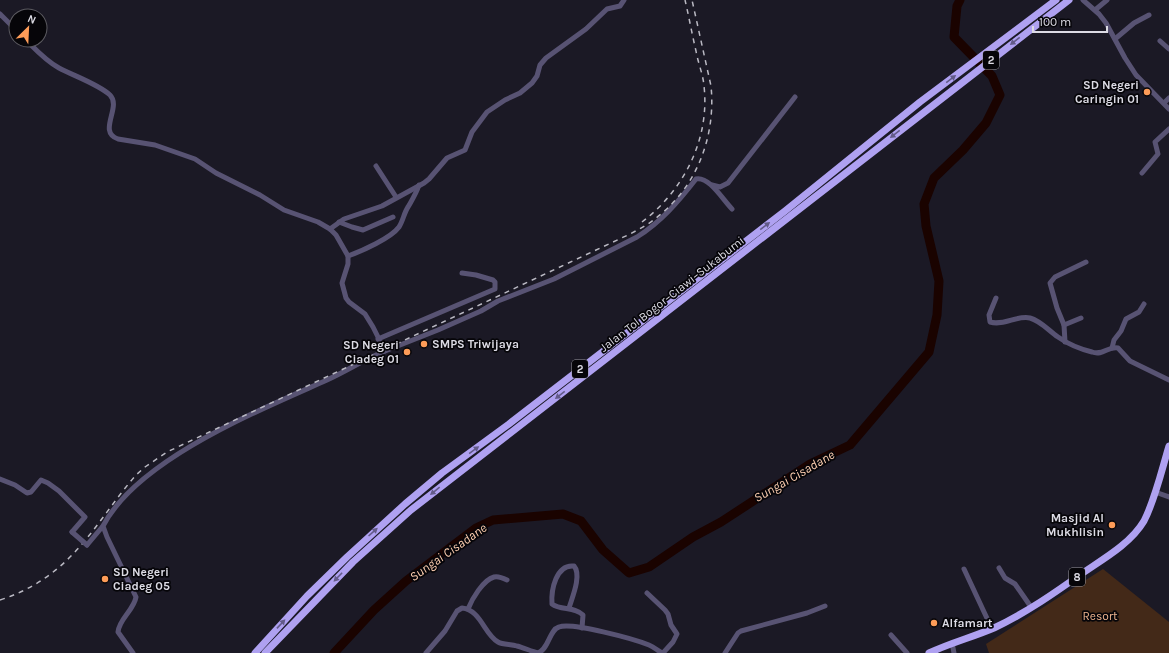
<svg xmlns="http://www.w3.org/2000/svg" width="1169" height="653" viewBox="0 0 1169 653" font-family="Karla,sans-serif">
	<rect width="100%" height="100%" fill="#1b1925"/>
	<polygon fill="#432918" points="1103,569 1169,622 1169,653 989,653 986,644"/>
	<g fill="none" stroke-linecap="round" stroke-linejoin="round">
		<polyline stroke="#1a0300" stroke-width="9" points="334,653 374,610 406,581 476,528 493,520 563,514 581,521 603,550 629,573 649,567 693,537 721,522 810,464 850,445 929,352 937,315 939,281 926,226 924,204 934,178 963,150 986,123 1000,95 992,76 954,37 957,6 960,0"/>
		<g stroke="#585373" stroke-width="5">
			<polyline points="1083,0 1099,14 1106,23 1125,58 1136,75 1169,109"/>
			<polyline points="1095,10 1107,0"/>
			<polyline points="0,14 16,30"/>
			<polyline points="1115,39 1134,23 1149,15"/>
			<path d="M26,40C36,50 46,61 59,68C74,76 98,84 110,95C122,107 97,132 118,139L155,145L195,159L216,173L260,195L284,210L318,222L330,229L336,235L348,256V264L342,283L346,298L349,302L365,314L373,327L385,351C365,359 347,371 327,380C260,410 138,459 103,526L107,537L136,597C134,610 119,619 118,632L133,653"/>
			<polyline points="1160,41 1169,49"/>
			<polyline points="1164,103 1169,98"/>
			<polyline points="376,166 396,197"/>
			<polyline points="1142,173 1158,154 1155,142 1169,129"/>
			<polyline points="712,185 720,187 728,183 795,97"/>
			<polyline points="339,222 352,227 363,230 393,217"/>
			<polyline points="330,229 344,219 382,206 424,183 429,179 447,158 465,150 472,132 487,112 505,100 520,93 532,83 537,76 540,65 546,58 586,29 607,9 620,6 624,0"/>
			<path d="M348,256C362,251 391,238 399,227C403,221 404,213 408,207C412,200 416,194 419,185"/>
			<path d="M996,298L989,315L990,322C1004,326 1017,315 1030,318C1041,321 1049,331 1058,337C1068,344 1080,349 1092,352C1103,356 1108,346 1118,348L1130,361L1169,380"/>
			<polyline points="1064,325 1081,318"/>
			<polyline points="378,339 495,289 495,282 493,280 476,275 462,273"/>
			<polyline points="1065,342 1064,325 1057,308 1050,283 1055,277 1086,262"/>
			<polyline points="1112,348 1114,340 1121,331 1126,319 1139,312 1144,304"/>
			<path d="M385,351L438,330L481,311L498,301L554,279L637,237C661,222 678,202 696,179C709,176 723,200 732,209"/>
			<polyline points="0,479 15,485 27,493 31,492 41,480 48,483 59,491 85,517 72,532"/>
			<polyline points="1155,492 1169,497"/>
			<polyline points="87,545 103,526"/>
			<polyline points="999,568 1005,578 1015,584 1031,607"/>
			<polyline points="964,569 992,629"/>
			<polyline points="647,593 665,610 668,614 671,625 677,634 673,642 663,653"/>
			<path d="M569,608C572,598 582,575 574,566C556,564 551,590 552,604C561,611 574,606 583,615L582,628"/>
			<path d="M468,609C472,599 483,580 494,577C498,576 503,578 507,580"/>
			<polyline points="891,635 907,653"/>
			<polyline points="952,643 954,653"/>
			<path d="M426,653L445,631L457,611L462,608C481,610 484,634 498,642C503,645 511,644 517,646C524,648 531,651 538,653"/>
			<path d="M538,653C549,649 549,630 559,627C572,622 634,639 649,645C654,647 657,650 662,653"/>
			<polyline points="725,653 738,633 741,631 807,613 825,606"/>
		</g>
		<g stroke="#afa1f1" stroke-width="7">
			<polyline points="255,653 307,596 347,557 405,504 442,473 509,424 785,211 920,102 1056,0"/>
			<polyline points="265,653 353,562 411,510 1069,0"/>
			<path d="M929,653C950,643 973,637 994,628C1026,613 1056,592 1084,572C1105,558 1131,543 1144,521C1155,500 1162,469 1169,446"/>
		</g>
		<g stroke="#bab9c3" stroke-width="1.5" stroke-dasharray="5 5" stroke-linecap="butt">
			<path d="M642,222C684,190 710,139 704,86C703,74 698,63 696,51C692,34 689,17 685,0"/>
			<path d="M0,600C28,591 52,576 73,554C96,530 114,500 136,475L145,467L167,452L630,234C639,229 648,225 656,218C697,187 716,136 711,86L692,0"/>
		</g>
		<polyline stroke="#585373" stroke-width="5" points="72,532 87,545"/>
	</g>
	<defs><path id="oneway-solid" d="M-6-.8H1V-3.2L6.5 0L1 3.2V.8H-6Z"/></defs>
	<g fill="#635b89">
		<use href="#oneway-solid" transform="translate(1015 41) rotate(142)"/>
		<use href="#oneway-solid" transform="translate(951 79) rotate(-37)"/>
		<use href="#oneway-solid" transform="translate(895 134) rotate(142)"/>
		<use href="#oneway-solid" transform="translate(765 226) rotate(-37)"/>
		<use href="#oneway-solid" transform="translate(560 395) rotate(142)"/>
		<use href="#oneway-solid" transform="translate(474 450) rotate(-36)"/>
		<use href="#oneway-solid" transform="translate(435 491) rotate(141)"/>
		<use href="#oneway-solid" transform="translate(373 532) rotate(-42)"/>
		<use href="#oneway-solid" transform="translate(338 577) rotate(134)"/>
		<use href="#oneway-solid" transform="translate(281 624) rotate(-47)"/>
	</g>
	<g fill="#fe9c58" stroke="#060509" stroke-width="1.5">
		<circle cx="1147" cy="92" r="4"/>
		<circle cx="424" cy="344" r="4"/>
		<circle cx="407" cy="352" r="4"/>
		<circle cx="1112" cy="525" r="4"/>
		<circle cx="105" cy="579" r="4"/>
		<circle cx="934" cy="623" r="4"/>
	</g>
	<g text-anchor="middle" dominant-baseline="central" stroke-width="3.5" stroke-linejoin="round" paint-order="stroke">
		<g fill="#060509" stroke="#9c9ba2" stroke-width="1">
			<rect x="983" y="51" width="16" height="18" rx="3"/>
			<rect x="572" y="360" width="16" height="18" rx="3"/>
			<rect x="1069" y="568" width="16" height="18" rx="3"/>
		</g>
		<g font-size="11" font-weight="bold" fill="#dcdbe4">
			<text x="991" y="60">2</text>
			<text x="580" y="369">2</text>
			<text x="1077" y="577">8</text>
		</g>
		<g font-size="12" font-weight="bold" fill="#dcdbe4" stroke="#060509" text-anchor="end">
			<text x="1139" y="85">SD Negeri<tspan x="1139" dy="14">Caringin 01</tspan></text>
			<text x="432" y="344" text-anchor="start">SMPS Triwijaya</text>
			<text x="399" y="345">SD Negeri<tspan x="399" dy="14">Ciadeg 01</tspan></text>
			<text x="1104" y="518">Masjid Al<tspan x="1104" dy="14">Mukhlisin</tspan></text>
			<text x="113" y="572" text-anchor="start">SD Negeri<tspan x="113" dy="14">Ciadeg 05</tspan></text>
			<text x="942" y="623" text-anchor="start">Alfamart</text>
		</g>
		<g font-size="12" fill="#dcdbe4" stroke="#060509">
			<text transform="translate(672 294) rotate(-38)">Jalan Tol Bogor–Ciawi–Sukabumi</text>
		</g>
		<g font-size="12" fill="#eeb48f" stroke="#060509">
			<text x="1100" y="616">Resort</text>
		</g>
		<g font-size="13" font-style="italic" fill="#fecfb1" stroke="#060509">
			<text transform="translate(794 476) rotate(-30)">Sungai Cisadane</text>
			<text transform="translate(448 552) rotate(-35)">Sungai Cisadane</text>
		</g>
	</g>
	<g transform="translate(28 28) rotate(24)"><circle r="19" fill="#060509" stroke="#5c5b61"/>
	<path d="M0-3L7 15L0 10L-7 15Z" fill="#fe9c58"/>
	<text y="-6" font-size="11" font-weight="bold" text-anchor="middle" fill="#dcdbe4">N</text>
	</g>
	<path d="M1033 26v6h74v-6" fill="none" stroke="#dcdbe4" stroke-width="2"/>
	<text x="1039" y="26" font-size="12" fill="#dcdbe4" stroke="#060509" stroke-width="3" paint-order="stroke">100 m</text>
</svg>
